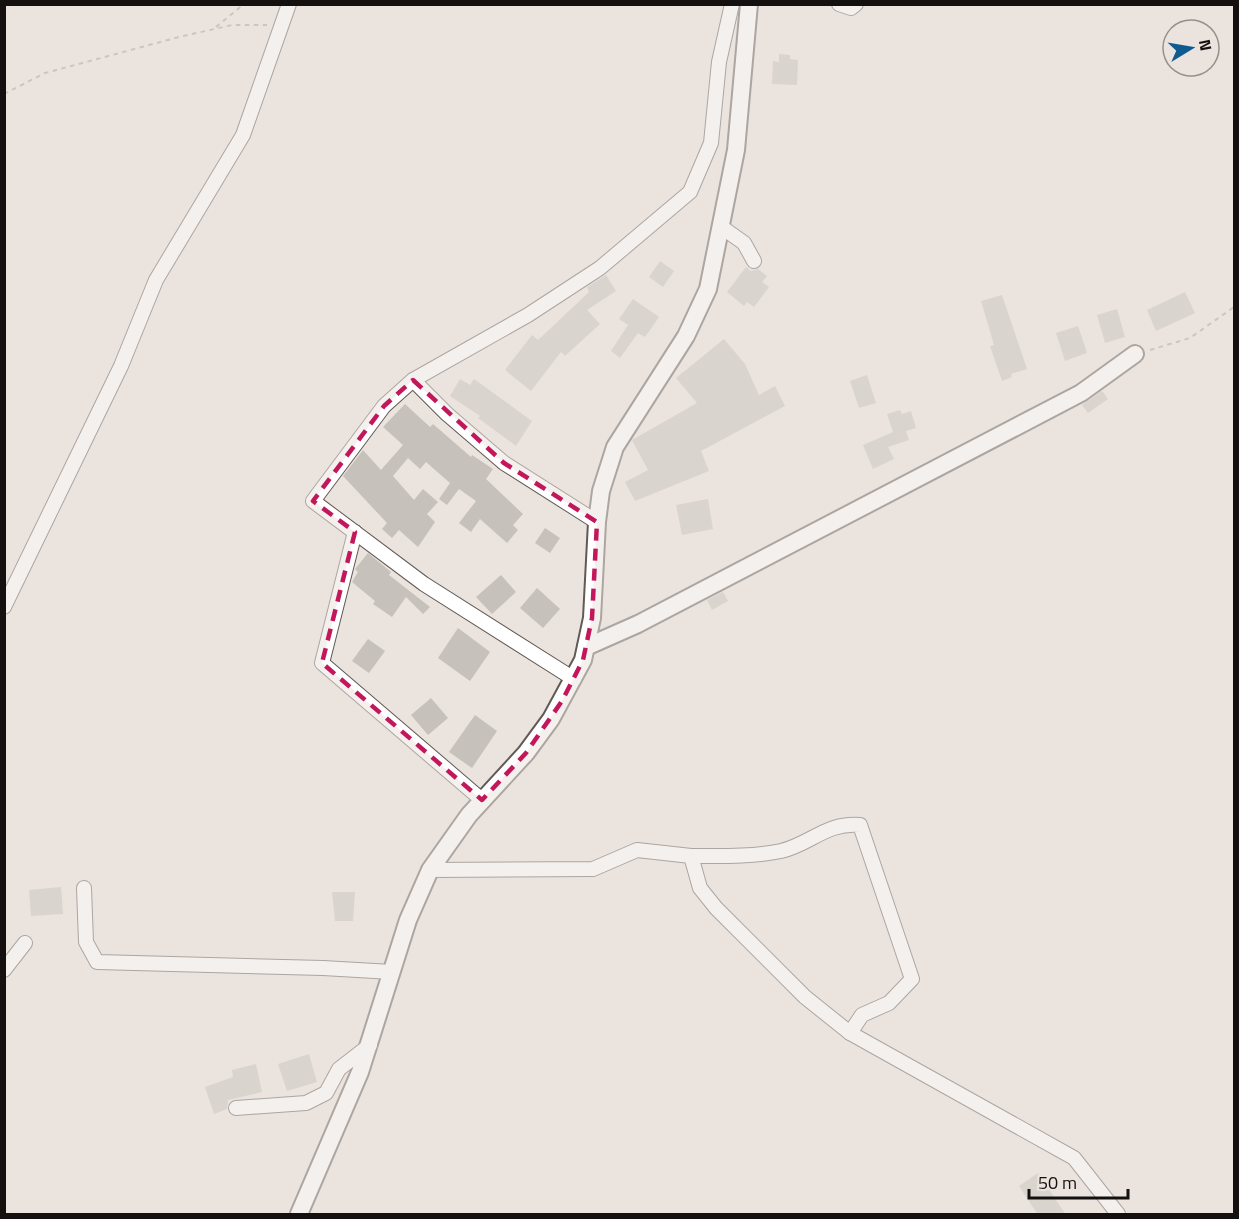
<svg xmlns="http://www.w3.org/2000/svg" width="1239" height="1219" viewBox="0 0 1239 1219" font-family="'Titillium Web',sans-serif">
	<rect width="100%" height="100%" fill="#ebe3de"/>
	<g fill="#c6c1ba">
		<polygon points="779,54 790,55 790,59 798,60 797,85 772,84 773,61 779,62"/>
		<polygon points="660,261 674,271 663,287 649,277"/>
		<polygon points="746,267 751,271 758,269 767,276 762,282 769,287 754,307 747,302 744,306 727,292"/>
		<polygon points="606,275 616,291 587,310 600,324 565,356 561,352 531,391 505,370 532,335 538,340 589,292 587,287"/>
		<polygon points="1185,292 1195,313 1156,331 1147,310"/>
		<polygon points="1002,295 1027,369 1011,374 1012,377 1002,381 990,346 994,345 981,301"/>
		<polygon points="633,299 659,317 645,337 638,333 620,358 611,351 628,325 619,319"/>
		<polygon points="1117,309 1125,337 1105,343 1097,315"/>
		<polygon points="1078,326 1087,353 1065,361 1056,333"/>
		<polygon points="724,339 745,364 759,395 775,386 785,406 701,451 709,471 635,501 625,482 648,470 632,440 697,403 676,378"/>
		<polygon points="867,375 876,403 859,408 850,381"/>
		<polygon points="460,379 470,385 474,379 532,421 516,446 478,418 480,416 450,396"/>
		<polygon points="1102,391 1108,399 1088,413 1082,405"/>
		<polygon points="405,404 430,427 433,424 471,457 472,455 493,469 486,479 523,514 513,525 518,530 507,543 480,519 471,532 459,523 476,501 459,489 447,505 439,499 450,483 426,462 420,469 408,458 393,476 414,500 423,489 438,502 427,514 435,522 418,547 399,530 392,538 382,529 387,523 343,476 363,450 381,470 403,445 383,427"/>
		<polygon points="900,410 902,414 911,411 916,428 906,431 909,440 888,447 894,459 873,469 863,445 893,432 887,414"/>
		<polygon points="708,499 713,529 682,535 676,505"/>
		<polygon points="545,528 560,538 550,553 535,543"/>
		<polygon points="368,553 391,572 389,575 430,607 423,614 406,597 392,617 373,604 375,601 352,582 358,572 355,569"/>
		<polygon points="501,575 516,592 492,614 476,597"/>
		<polygon points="537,588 560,609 543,628 520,608"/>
		<polygon points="723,592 728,601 712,610 707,600"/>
		<polygon points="458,628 490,652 470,681 438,658"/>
		<polygon points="368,639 385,651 369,673 352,661"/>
		<polygon points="431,698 448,718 428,735 411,715"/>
		<polygon points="475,715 497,731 472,768 449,752"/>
		<polygon points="61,887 63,914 31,916 29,890"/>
		<polygon points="332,892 355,892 353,921 335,921"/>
		<polygon points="309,1054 317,1082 287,1091 278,1064"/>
		<polygon points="256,1064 262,1092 228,1100 227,1109 214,1114 205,1087 233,1077 232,1070"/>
		<polygon points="1038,1173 1066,1215 1038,1215 1019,1186"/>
	</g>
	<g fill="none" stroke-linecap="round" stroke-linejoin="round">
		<defs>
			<g id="minor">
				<polyline points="839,4 851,8 856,4"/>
				<polyline points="720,226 744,243 754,261"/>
				<polyline points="413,380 447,414 504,463 597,522"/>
				<polyline points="355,532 322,663 482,800"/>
				<polyline points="4,607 121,366 156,280 243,135 289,4"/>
				<polyline points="574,679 424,584 313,501 384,406 413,380 528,315 600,268 690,192 711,143 719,62 732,4"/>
				<path d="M691,856C721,856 751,857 781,851C811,844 826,822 860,825L912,979L889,1003L862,1015L850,1033"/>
				<polyline points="430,870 593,869 637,850 691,856 700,888 716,908 805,997 850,1033 1074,1158 1118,1214"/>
				<polyline points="84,888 86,942 97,962 323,968 392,972"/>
				<polyline points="4,970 25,943"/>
				<polyline points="236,1108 306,1103 326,1093 339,1069 370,1045"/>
			</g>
			<g id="tertiary">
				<polyline points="586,647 638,624 1081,393 1135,354"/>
				<polyline points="299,1214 360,1072 408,920 430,870 469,815 526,753 551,719 583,660 592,618 597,522 601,491 615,447 686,336 708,289 736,150 749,4"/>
			</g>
		</defs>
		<use href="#minor" stroke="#605955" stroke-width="16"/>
		<use href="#tertiary" stroke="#605955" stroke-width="20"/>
		<g stroke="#a69f9b" stroke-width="2" stroke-dasharray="4.5 4.5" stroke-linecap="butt">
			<polyline points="216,27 244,4"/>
			<polyline points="4,94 45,73 179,37 232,25 267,25"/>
			<polyline points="1150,350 1190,338 1234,307"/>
		</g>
		<use href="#minor" stroke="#fff" stroke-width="14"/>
		<use href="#tertiary" stroke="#fff" stroke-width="16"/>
	</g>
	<path d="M0 0H1239V1219H0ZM413,380L504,463L597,522L592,618L583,660L562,701L526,753L482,800L322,663L355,532L313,501L384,406Z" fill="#ebe3de" fill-opacity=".55" fill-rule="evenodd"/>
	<path fill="none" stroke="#c2185b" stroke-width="4.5" stroke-dasharray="12 8" stroke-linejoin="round" d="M413,380L504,463L597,522L592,618L583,660L562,701L526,753L482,800L322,663L355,532L313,501L384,406Z"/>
	<rect width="1239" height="1219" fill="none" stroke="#13100f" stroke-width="12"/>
	<g transform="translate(1191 48) rotate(79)"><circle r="28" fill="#ebe3de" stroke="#958f8b" stroke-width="1.5"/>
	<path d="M0-4.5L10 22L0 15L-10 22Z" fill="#0f5b8f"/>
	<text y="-9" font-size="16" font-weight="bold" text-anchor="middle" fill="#13100f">N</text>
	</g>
	<path d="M1029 1189v9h99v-9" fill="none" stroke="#13100f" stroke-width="3"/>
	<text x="1038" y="1189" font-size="18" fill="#13100f" stroke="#ebe3de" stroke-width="4.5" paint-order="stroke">50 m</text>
</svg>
